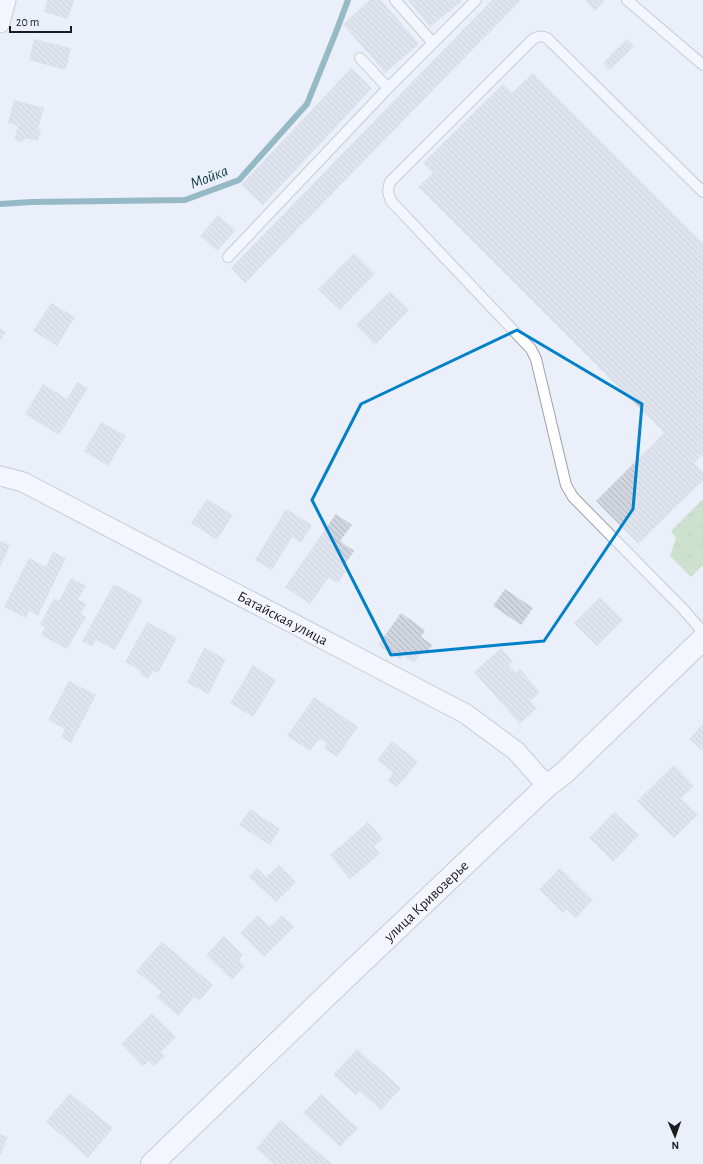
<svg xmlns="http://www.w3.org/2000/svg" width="703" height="1164" viewBox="0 0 703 1164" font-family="'Alegreya Sans',sans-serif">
	<defs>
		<pattern id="grass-tufts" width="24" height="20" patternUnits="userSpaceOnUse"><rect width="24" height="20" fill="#acd19b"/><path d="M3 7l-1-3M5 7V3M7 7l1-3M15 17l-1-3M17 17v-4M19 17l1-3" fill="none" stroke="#93b385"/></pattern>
		<pattern id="building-back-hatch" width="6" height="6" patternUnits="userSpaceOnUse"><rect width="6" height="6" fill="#d0d5e0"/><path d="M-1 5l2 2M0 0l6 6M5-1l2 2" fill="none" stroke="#b2b6c0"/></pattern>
	</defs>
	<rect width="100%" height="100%" fill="#eaeff9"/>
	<polygon fill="url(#grass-tufts)" points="703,499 703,565 691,577 670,556 676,538 671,531"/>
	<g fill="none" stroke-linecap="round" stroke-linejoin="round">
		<polyline stroke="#327a85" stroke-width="6" points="0,204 32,202 185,200 239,180 307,104 336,32 348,0"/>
	</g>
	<g fill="url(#building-back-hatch)">
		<polygon points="47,0 74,0 68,19 44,12"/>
		<polygon points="370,0 381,0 419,44 385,73 343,24"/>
		<polygon points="408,0 461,0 462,1 430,27"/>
		<polygon points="492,0 521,0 245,283 231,268"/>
		<polygon points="586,0 605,0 595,11 585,1"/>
		<polygon points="34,39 71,48 66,70 29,60"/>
		<polygon points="627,39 634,46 610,70 603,63"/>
		<polygon points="351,68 372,88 263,205 241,185"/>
		<polygon points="533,73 703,243 703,454 694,463 703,472 703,480 638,544 596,501 664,433 418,187 433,173 423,163 503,84 512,93"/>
		<polygon points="14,100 44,108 38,129 41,130 38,141 25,138 23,142 14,140 18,126 8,123"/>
		<polygon points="218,215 236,230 217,251 200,236"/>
		<polygon points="354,253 375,274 340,310 318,289"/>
		<polygon points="390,291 409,310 375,345 356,325"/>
		<polygon points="51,303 75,317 57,346 33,331"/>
		<polygon points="0,328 6,332 0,341"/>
		<polygon points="77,382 88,388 59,435 25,414 43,384 67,399"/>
		<polygon points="101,422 126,436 108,466 84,451"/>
		<polygon points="207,499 233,515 217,540 191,523"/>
		<polygon points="286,509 312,525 301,543 292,537 272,570 255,560"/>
		<polygon points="336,514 352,525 340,541 354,551 342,568 346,571 338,583 329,577 310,604 285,587"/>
		<polygon points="0,541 10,545 0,567"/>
		<polygon points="53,552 66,558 38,616 29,611 26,618 4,607 29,558 46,567"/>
		<polygon points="71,578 86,586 78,599 86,604 81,614 86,617 67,649 41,635 45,627 40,624 54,598 59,601"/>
		<polygon points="114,584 143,600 115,650 96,640 92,647 82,641"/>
		<polygon points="505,589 533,608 521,625 493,606"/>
		<polygon points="600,597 623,620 597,646 574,623"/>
		<polygon points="401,613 425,630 421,637 433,645 426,653 422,651 414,663 403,655 400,660 378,645"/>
		<polygon points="147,622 177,638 158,673 153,671 148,679 140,674 141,671 125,662"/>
		<polygon points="204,648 226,659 209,694 187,683"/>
		<polygon points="501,648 513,661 509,665 516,673 520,669 540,692 530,701 537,708 520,724 474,672"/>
		<polygon points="253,665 276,680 253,717 230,703"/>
		<polygon points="69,681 96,695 71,743 61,737 65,729 48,720"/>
		<polygon points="314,697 358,727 337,757 324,748 327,744 319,739 310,751 287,736"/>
		<polygon points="703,724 703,751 689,739"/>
		<polygon points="392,741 418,762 397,787 388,780 393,773 377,760"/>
		<polygon points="674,765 694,786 681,798 698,815 674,838 637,801"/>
		<polygon points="250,809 280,829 270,845 239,825"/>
		<polygon points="614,812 639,835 613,862 589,838"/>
		<polygon points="368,822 383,839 374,846 380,854 350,879 330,855"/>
		<polygon points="279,865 296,882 276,902 249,877 257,868 266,877"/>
		<polygon points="560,868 593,900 576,918 567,909 563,913 539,889"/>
		<polygon points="258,915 270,927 282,915 294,927 264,957 240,933"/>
		<polygon points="224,936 243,955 239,960 245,966 232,980 206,955"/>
		<polygon points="162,942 213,985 199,1001 194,997 178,1016 157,997 161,992 136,971"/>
		<polygon points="152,1013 176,1037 161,1052 165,1056 154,1066 149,1061 143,1067 121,1044"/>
		<polygon points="357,1049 401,1088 381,1110 359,1091 356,1095 333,1075"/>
		<polygon points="70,1093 113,1128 88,1158 46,1122"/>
		<polygon points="321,1094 358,1128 340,1147 303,1113"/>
		<polygon points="280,1120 332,1164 274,1164 256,1149"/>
		<polygon points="0,1134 8,1137 0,1156"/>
	</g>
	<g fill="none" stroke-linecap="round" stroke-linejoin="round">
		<defs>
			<g id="service">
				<polyline points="395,0 433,43"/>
				<polyline points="627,0 703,65"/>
				<polyline points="360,58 388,88"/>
				<path d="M703,192L547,38C542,36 539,36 533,39L390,182C387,189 388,194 391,201L531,349L536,359L566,485L573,497L683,609L703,632"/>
				<polyline points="228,257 388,88 476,0"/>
			</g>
			<g id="minor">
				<polyline points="0,23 6,0"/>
				<path id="s1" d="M0,476L23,482L466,714L516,751L547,786"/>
			</g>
			<g id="primary">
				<path id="s2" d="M152,1164L346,977L547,786L564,773L703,639"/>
			</g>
		</defs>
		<use href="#service" stroke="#9ca1aa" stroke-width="12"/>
		<use href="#minor" stroke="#9ca1aa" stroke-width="21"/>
		<use href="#primary" stroke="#9ca1aa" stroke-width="24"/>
		<use href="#service" stroke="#fff" stroke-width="10"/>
		<use href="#minor" stroke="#fff" stroke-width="19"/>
		<use href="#primary" stroke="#fff" stroke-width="22"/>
	</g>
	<path d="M0 0H703V1164H0ZM517,330L642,404L633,509L544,641L391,655L312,500L361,404Z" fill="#eaeff9" fill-opacity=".55" fill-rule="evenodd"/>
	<path fill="none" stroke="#0081c9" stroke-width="3" stroke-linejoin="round" d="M517,330L642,404L633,509L544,641L391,655L312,500L361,404Z"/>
	<g text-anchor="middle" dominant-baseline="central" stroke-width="3" stroke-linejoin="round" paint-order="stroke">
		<g font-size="15" fill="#1b1c20" stroke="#eaeff9">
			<text stroke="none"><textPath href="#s1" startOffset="317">Батайская улица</textPath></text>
			<text stroke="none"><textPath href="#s2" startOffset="380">улица Кривозерье</textPath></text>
		</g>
		<g font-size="16" font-style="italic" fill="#0c3b42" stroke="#eaeff9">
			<text transform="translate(209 177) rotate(-21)">Мойка</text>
		</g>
	</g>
	<g transform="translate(675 1136) rotate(178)" stroke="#eaeff9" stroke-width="3" paint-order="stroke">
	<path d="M0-3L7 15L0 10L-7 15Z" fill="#1b1c20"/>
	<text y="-6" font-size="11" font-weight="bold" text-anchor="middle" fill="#1b1c20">N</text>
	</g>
	<path d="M10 26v6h61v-6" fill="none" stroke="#1b1c20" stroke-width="2"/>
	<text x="16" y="26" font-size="12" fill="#1b1c20" stroke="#eaeff9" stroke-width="3" paint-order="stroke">20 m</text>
</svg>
